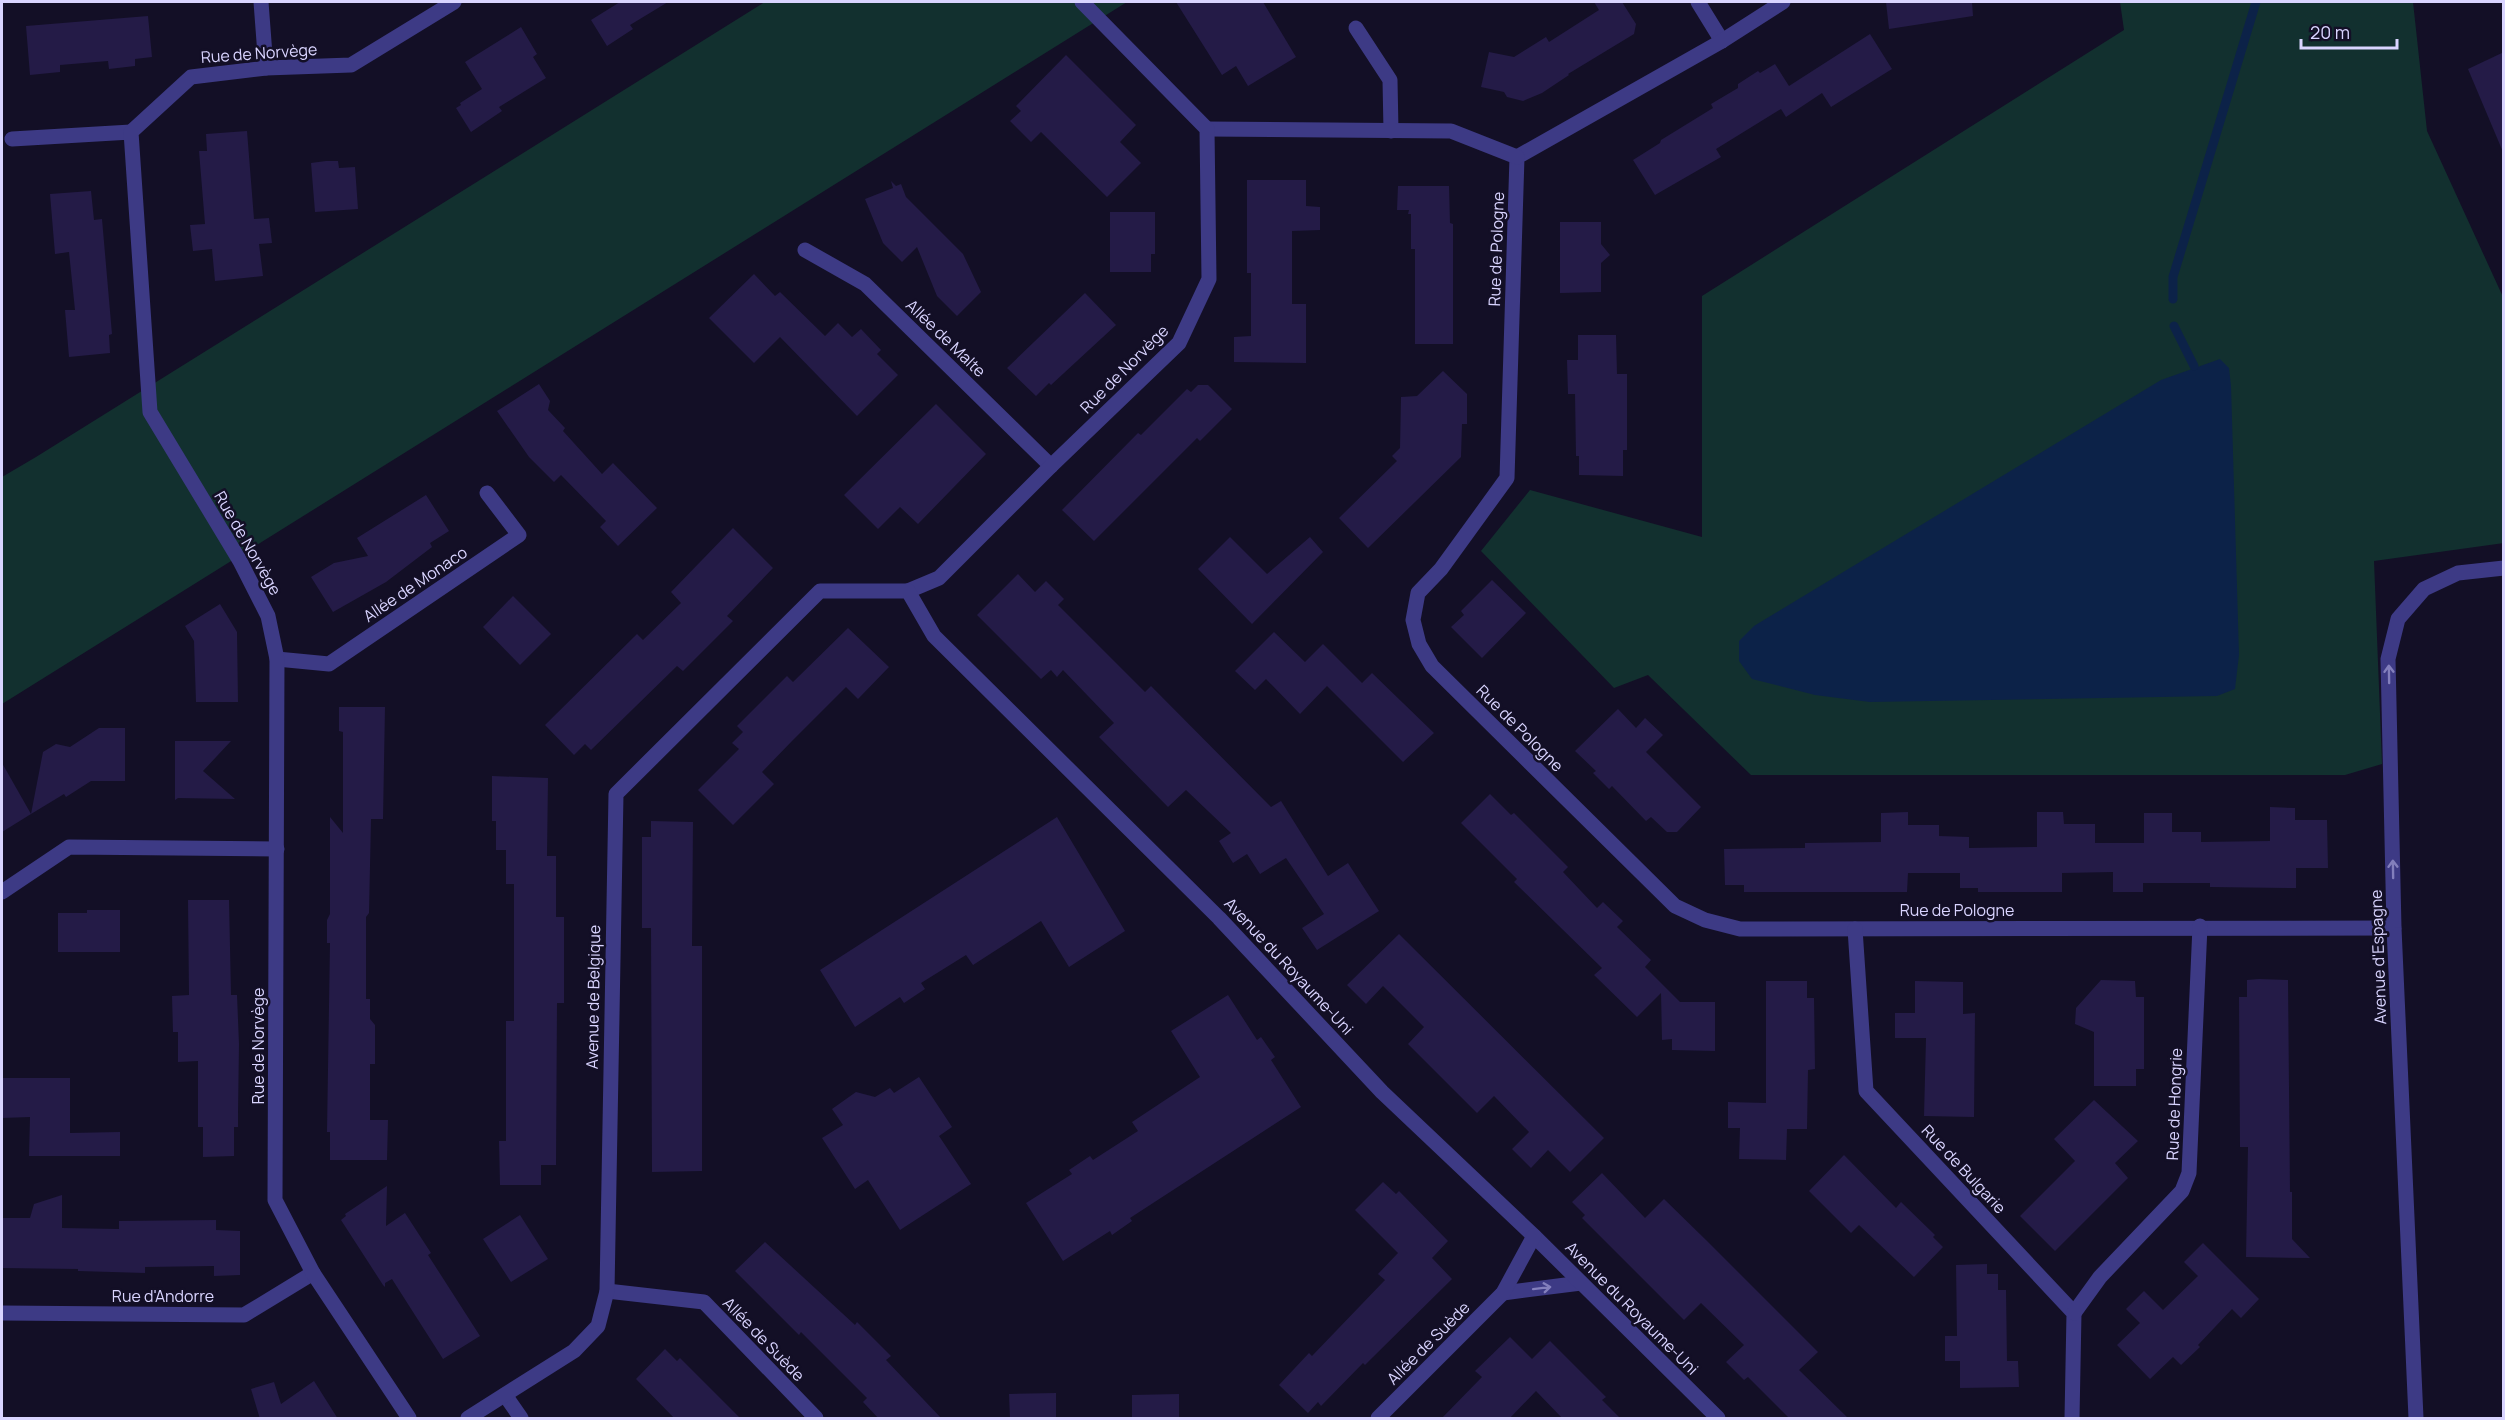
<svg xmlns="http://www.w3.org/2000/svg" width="2505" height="1420" viewBox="0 0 2505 1420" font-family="Manrope,sans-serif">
	<rect width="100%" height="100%" fill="#130f26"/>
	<g fill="#12302f">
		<polygon points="765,2 1127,2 2,704 2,477 36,457"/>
		<polygon points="2120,2 2413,2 2427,131 2503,297 2504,543 2374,561 2382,764 2345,775 1751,775 1648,675 1614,688 1481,551 1530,490 1702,537 1702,296 2124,30"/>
	</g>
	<polygon fill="#0c2248" points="2220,359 2229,368 2231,386 2239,655 2235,689 2217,696 1870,702 1815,695 1752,679 1739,661 1739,641 1754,626 2161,380"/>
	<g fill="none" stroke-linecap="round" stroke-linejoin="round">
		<g stroke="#0c2248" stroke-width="9">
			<polyline points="2173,299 2173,277 2256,2"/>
			<polyline points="2174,326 2194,366"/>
		</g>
	</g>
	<g fill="#241b47">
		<polygon points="620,2 668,2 630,25 633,29 607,46 591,20"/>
		<polygon points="1176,2 1263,2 1296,57 1248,86 1236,66 1222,75"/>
		<polygon points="1594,2 1622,2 1636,24 1634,34 1568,74 1569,75 1542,93 1523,101 1507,97 1504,92 1481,87 1489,52 1514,57 1546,37 1549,42 1599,10"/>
		<polygon points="1886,2 1972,2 1973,16 1889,29"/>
		<polygon points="148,16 152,57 135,59 135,66 109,69 108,61 60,65 60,72 30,75 26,26"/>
		<polygon points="521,27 537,54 533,57 546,78 499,107 502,111 471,132 456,108 461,105 460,103 482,89 465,62"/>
		<polygon points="1870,34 1892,69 1831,107 1822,93 1786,117 1781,109 1716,149 1721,157 1655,195 1633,160 1660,143 1661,140 1713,108 1711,104 1738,88 1738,84 1758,71 1760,73 1775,64 1789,86"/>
		<polygon points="2504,52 2504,152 2503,152 2468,69"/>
		<polygon points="1066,55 1136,125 1120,142 1141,163 1107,197 1041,132 1031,142 1010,121 1021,111 1016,106"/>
		<polygon points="247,131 254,219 269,218 272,243 259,244 263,276 215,281 212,249 193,251 190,225 205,224 199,151 207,151 206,134"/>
		<polygon points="326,161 338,161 339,168 355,167 358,209 315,212 311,163"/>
		<polygon points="1247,180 1306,180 1306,206 1320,207 1320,230 1292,231 1292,304 1306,304 1306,363 1234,362 1234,337 1251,336 1251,273 1247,273"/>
		<polygon points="891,181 896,186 901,184 906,197 963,254 981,292 957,316 937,296 917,247 902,262 883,243 865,199 893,188"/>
		<polygon points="1398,186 1449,186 1450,223 1453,224 1453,344 1415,344 1415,249 1411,249 1411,214 1408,214 1409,210 1397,210"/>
		<polygon points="91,191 94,220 102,219 112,334 109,335 110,353 69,357 65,310 75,310 69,252 55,254 50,194"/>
		<polygon points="1110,212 1155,212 1155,254 1151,254 1151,272 1110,272"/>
		<polygon points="1560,222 1601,222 1601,244 1610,255 1601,263 1601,292 1560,293"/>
		<polygon points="754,274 775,296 780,292 825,336 838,323 852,337 861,329 881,350 877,354 898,375 857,416 780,337 754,363 709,318"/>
		<polygon points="1085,293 1116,325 1051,385 1049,383 1036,396 1007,368"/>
		<polygon points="1578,335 1616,335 1617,374 1627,374 1627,450 1623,450 1623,476 1579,475 1579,456 1576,456 1575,394 1568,394 1567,360 1578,360"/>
		<polygon points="1443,371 1467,394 1467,424 1462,424 1461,457 1368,548 1339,518 1397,461 1392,456 1400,448 1401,397 1417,396"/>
		<polygon points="539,384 550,401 548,410 565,428 563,431 602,474 613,463 657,508 618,546 600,527 606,521 561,475 554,482 529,457 497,411"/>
		<polygon points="1198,385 1208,385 1232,409 1200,441 1197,438 1094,541 1062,510 1138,433 1141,435 1187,389 1191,392"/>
		<polygon points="936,404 986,454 918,524 900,507 878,529 844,495"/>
		<polygon points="426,495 449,531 430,543 432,547 386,582 333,612 311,577 334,563 368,556 357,538"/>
		<polygon points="733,528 773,568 727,616 733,621 683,671 677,666 591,750 585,744 574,755 545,725 637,634 643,640 681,603 671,592"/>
		<polygon points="1230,537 1267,574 1310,537 1323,552 1252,624 1198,569"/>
		<polygon points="1018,574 1035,592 1046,581 1064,599 1058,605 1145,692 1151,686 1271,807 1281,801 1328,876 1348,863 1379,911 1317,950 1302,928 1324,914 1286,858 1260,874 1247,854 1233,863 1219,841 1231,833 1186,790 1168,807 1099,737 1114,723 1063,670 1057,677 1051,670 1041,679 977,615"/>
		<polygon points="1492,580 1526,613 1482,658 1451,627 1464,615 1461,611"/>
		<polygon points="513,596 551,634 520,665 483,627"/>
		<polygon points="220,604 237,632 238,702 196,702 194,641 185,626"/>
		<polygon points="848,628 889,667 858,699 846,687 792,741 762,772 774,784 733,825 698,790 739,749 732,743 743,732 737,726 787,676 793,682"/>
		<polygon points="1274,632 1305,662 1323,644 1362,683 1372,673 1434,733 1403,762 1327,686 1300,714 1266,679 1255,690 1235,671"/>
		<polygon points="339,707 385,707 383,819 371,819 369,913 366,917 366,999 370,999 370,1019 375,1025 375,1064 370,1064 370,1120 388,1120 387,1160 330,1160 330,1132 327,1132 330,943 327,943 327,920 330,914 330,817 343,833 343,732 339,731"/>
		<polygon points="1618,709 1636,728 1645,718 1663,735 1646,752 1701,807 1677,832 1667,832 1651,817 1646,821 1612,786 1609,789 1593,773 1596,771 1575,751"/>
		<polygon points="99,728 125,728 125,781 91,781 66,797 64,794 31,814 43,752 56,744 70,747"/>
		<polygon points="175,741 231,741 203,771 235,799 178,798 175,800"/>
		<polygon points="2,763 31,814 2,832"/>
		<polygon points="492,776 548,778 547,856 556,856 556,917 564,917 564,1003 557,1003 556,1165 541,1165 541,1185 500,1185 499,1141 506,1141 506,1021 514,1021 514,884 506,884 506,850 496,850 496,821 492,821"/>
		<polygon points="1490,794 1511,815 1514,813 1568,867 1563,872 1597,908 1603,902 1623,921 1617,927 1651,960 1645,967 1680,1002 1715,1002 1715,1051 1672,1050 1672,1039 1662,1040 1661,993 1637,1017 1594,975 1602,968 1514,882 1517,879 1461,823"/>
		<polygon points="2270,807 2295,808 2295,820 2327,820 2328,868 2296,868 2296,888 2210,887 2210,883 2143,883 2143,892 2113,892 2113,872 2062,873 2062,892 1978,892 1978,888 1960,888 1960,873 1908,873 1907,892 1744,892 1744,885 1725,885 1724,849 1805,848 1805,843 1881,842 1881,813 1908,812 1908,825 1939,825 1939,836 1969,837 1969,848 2037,847 2037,812 2063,812 2064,824 2095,824 2095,843 2144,843 2144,813 2172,813 2172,832 2201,832 2201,842 2270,841"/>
		<polygon points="1057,817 1125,931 1069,967 1041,921 973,965 966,955 921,983 925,989 904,1003 900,997 855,1027 820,970"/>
		<polygon points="651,821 693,822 692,946 702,946 702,1171 652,1172 651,928 642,928 642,837 651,837"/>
		<polygon points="188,900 229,900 231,995 237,995 239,1044 238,1113 238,1127 234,1127 234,1156 203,1157 203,1127 198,1127 198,1061 178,1062 178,1032 173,1032 172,996 189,995"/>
		<polygon points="87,910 120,910 120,952 58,952 58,913 87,913"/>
		<polygon points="1399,934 1604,1138 1570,1172 1548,1150 1531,1168 1512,1149 1529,1132 1494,1096 1477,1113 1408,1044 1424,1027 1383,986 1366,1004 1347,985"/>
		<polygon points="2259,979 2288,980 2290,1192 2292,1192 2292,1239 2310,1258 2246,1257 2248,1147 2240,1147 2239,997 2247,997 2247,980"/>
		<polygon points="2101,980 2135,981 2136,997 2144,997 2144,1069 2136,1069 2136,1086 2094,1086 2094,1032 2075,1024 2076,1008"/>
		<polygon points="1766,981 1807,981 1807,998 1814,998 1815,1069 1808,1070 1807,1129 1787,1129 1786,1160 1739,1159 1740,1128 1728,1128 1728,1102 1766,1103"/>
		<polygon points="1915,981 1963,982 1963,1014 1975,1013 1974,1117 1924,1116 1926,1038 1895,1038 1895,1013 1915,1013"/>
		<polygon points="1228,995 1257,1040 1261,1037 1275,1057 1271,1060 1301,1107 1130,1218 1132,1221 1112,1235 1110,1231 1063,1261 1026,1203 1072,1174 1069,1170 1090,1156 1093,1160 1138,1131 1132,1122 1200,1077 1171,1031"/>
		<polygon points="919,1077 952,1127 939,1136 971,1184 900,1230 868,1180 855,1189 822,1138 843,1125 832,1109 856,1092 875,1097 890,1088 894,1093"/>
		<polygon points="2,1078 70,1078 70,1133 120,1132 120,1156 29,1156 30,1117 2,1118"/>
		<polygon points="2094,1100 2138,1141 2115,1163 2128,1178 2055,1251 2020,1216 2075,1161 2054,1139"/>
		<polygon points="1844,1155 1896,1208 1901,1202 1935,1235 1933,1237 1943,1247 1914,1277 1859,1225 1851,1233 1809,1191"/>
		<polygon points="1602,1173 1645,1218 1664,1199 1706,1240 1818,1352 1799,1370 1849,1419 1790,1419 1748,1377 1744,1380 1726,1362 1744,1345 1701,1303 1684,1320 1582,1218 1585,1215 1572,1202"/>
		<polygon points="1383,1182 1396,1194 1399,1191 1448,1241 1432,1258 1452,1279 1373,1357 1365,1365 1363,1363 1321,1406 1318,1402 1308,1413 1279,1385 1309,1353 1312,1356 1385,1280 1378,1274 1398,1253 1355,1210"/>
		<polygon points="387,1186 386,1226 405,1213 431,1253 428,1255 480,1336 443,1359 392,1279 385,1283 385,1287 383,1285 341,1220 346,1216 345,1214"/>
		<polygon points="62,1195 62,1228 119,1229 119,1221 216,1220 216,1230 240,1231 240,1275 214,1276 214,1266 145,1267 145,1273 78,1271 78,1269 2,1268 2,1218 30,1218 34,1204"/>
		<polygon points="520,1215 548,1259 511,1282 483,1239"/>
		<polygon points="765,1242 855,1325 857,1322 891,1356 886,1360 942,1419 879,1419 863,1402 867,1398 801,1332 799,1335 735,1271"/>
		<polygon points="2203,1243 2259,1299 2241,1318 2232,1309 2198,1345 2200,1347 2181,1365 2173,1357 2150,1379 2117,1345 2140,1323 2126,1309 2144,1291 2163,1310 2198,1276 2184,1262"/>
		<polygon points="1987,1264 1987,1274 1998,1274 1998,1290 2006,1290 2007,1361 2018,1361 2019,1387 1960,1388 1960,1361 1945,1361 1945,1336 1957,1336 1956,1265"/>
		<polygon points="1510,1337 1532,1359 1550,1341 1606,1397 1602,1400 1621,1419 1563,1419 1536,1391 1509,1419 1441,1419 1482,1377 1475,1371"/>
		<polygon points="665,1349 677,1361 680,1358 741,1419 675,1419 636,1379"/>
		<polygon points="314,1381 338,1419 260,1419 251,1389 274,1382 281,1404"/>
		<polygon points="1056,1393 1056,1419 1010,1419 1009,1394"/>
		<polygon points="1179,1394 1179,1419 1132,1419 1132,1395"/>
	</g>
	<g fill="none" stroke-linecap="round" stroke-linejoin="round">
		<g stroke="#3d3a85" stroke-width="15">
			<polyline points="261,2 266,68"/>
			<polyline points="1698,2 1722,41"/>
			<polyline points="1783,2 1722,41 1517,157 1507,478 1441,569 1418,593 1413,620 1419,644 1432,666 1675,906 1705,920 1740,929 2394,928"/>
			<polyline points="1356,28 1390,80 1391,131"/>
			<polyline points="1207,129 1451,131 1517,157"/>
			<polyline points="12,139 131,132"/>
			<polyline points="805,250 865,284 1051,466"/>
			<polyline points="908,591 939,578 1051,466 1179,343 1209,279 1207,129 1082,2"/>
			<polyline points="277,659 329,664 519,535 487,493"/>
			<polyline points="2,892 69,847 277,849"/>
			<polyline points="1855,929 1866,1091 2074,1313 2072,1418"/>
			<polyline points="607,1291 704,1302 816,1418"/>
			<polyline points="1503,1293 1581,1283"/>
			<polyline points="2,1313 244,1315 313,1273"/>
			<polyline points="2074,1313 2100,1277 2182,1191 2189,1173 2200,926"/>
			<polyline points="505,1395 521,1418"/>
			<polyline points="409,1418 313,1273 275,1200 277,659 268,616 240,561 150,412 131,132 191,77 266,68 351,65 454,2"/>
			<polyline points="468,1418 574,1351 598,1326 607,1291 616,794 820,591 908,591 934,636 1219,918 1382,1092 1534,1236 1718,1418"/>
			<polyline points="1378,1418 1503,1293 1534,1236"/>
			<polyline points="2416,1418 2394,928 2388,659 2398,619 2424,589 2458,573 2504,568"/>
		</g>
	</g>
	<defs><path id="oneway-shaft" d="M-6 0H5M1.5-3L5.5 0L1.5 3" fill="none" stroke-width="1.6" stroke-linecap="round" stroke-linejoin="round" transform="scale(1.5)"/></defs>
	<g stroke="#837fbc">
		<use href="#oneway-shaft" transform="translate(2389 674) rotate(-91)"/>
		<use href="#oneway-shaft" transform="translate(2393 869) rotate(-91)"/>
		<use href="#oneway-shaft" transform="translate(1542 1288) rotate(-7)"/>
	</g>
	<g text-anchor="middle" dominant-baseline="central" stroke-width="5" stroke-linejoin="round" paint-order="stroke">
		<g font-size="16" fill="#d9d4ff" stroke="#130f26">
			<text transform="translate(259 53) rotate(-4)">Rue de Norvège</text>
			<text transform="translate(1496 249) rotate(-88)">Rue de Pologne</text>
			<text transform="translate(946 338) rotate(44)">Allée de Malte</text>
			<text transform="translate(1124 369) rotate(-45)">Rue de Norvège</text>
			<text transform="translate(248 543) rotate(60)">Rue de Norvège</text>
			<text transform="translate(415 584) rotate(-34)">Allée de Monaco</text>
			<text transform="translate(1520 728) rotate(45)">Rue de Pologne</text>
			<text x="1957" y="910">Rue de Pologne</text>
			<text transform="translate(2378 957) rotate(-92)">Avenue d'Espagne</text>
			<text transform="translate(1289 966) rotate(47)">Avenue du Royaume-Uni</text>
			<text transform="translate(593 997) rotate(-89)">Avenue de Belgique</text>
			<text transform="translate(258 1046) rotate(-90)">Rue de Norvège</text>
			<text transform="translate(2174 1104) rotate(-88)">Rue de Hongrie</text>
			<text transform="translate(1964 1169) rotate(47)">Rue de Bulgarie</text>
			<text x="163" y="1296">Rue d'Andorre</text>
			<text transform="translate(1632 1308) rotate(45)">Avenue du Royaume-Uni</text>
			<text transform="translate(764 1339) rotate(46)">Allée de Suède</text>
			<text transform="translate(1428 1343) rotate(-45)">Allée de Suède</text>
		</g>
	</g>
	<rect width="2505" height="1420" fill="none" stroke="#d9d4ff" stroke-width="6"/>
	<path d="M2301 39v9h96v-9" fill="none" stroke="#d9d4ff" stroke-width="3"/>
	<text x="2310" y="39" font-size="18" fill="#d9d4ff" stroke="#130f26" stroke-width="4.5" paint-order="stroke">20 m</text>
</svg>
